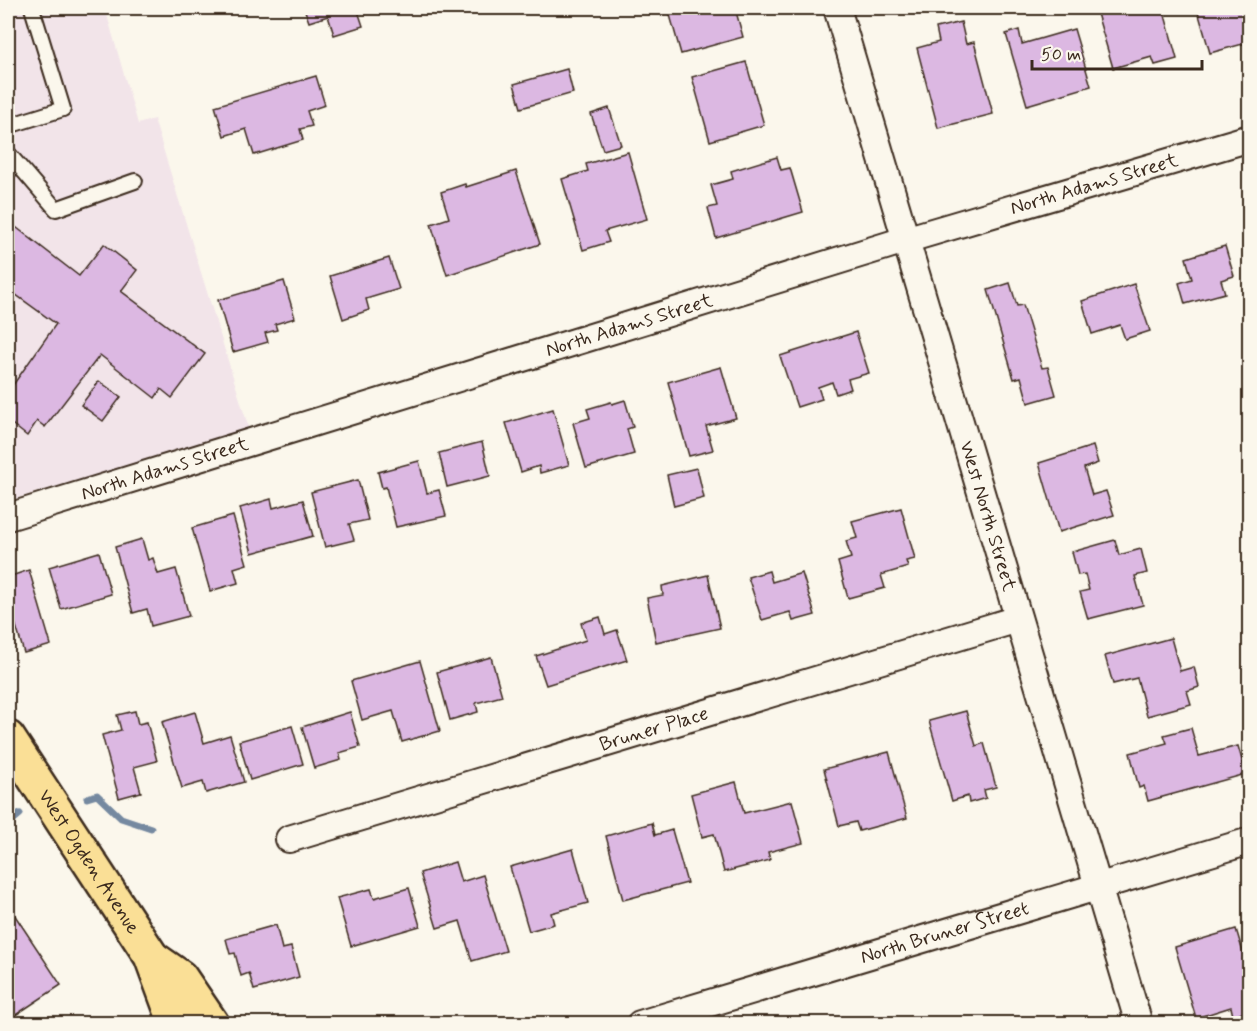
<svg xmlns="http://www.w3.org/2000/svg" width="1257" height="1031" viewBox="0 0 1257 1031" font-family="Mynerve,sans-serif">
	<rect width="100%" height="100%" fill="#fbf7ec"/>
	<filter id="ink" filterUnits="userSpaceOnUse"><feTurbulence type="fractalNoise" baseFrequency=".0167" numOctaves="2"/><feDisplacementMap in="SourceGraphic" scale="12" xChannelSelector="R" yChannelSelector="G"/><feConvolveMatrix kernelMatrix="1 2 1 2 8 2 1 2 1" color-interpolation-filters="sRGB"/></filter>
	<g filter="url(#ink)">
		<polygon fill="#f2e4e9" points="8,8 105,8 138,124 154,119 249,429 8,501"/>
		<g fill="none" stroke-linecap="round" stroke-linejoin="round">
			<g stroke="#7589a0" stroke-width="7">
				<polyline points="87,798 97,795 121,818 151,828"/>
				<polyline points="8,824 20,814"/>
			</g>
		</g>
		<g fill="#dcb8e2" stroke="#3b2a1e" stroke-width="1.5">
			<polygon points="304,8 357,8 363,26 334,35 328,16 309,22"/>
			<polygon points="668,8 735,8 743,37 681,54"/>
			<polygon points="990,8 1012,8 992,13"/>
			<polygon points="1105,8 1119,8 1120,10 1130,8 1163,8 1177,59 1155,65 1152,57 1113,68 1096,10"/>
			<polygon points="1197,8 1243,8 1250,33 1250,42 1210,53"/>
			<polygon points="961,22 966,44 974,42 993,114 938,128 917,48 939,42 936,28"/>
			<polygon points="1074,29 1091,86 1027,105 1006,34 1019,30 1022,44"/>
			<polygon points="746,62 764,125 710,141 692,77"/>
			<polygon points="567,69 573,93 521,108 514,84"/>
			<polygon points="316,76 325,105 307,111 312,126 300,129 303,140 254,155 246,129 224,136 215,106"/>
			<polygon points="609,108 621,145 603,150 591,114"/>
			<polygon points="628,152 647,219 605,231 609,242 583,250 562,179 588,171 586,164"/>
			<polygon points="777,157 781,170 790,168 803,212 716,238 708,208 717,206 711,185 733,179 731,171"/>
			<polygon points="516,171 540,244 447,275 431,224 449,218 441,192 465,184 466,187"/>
			<polygon points="8,221 79,276 104,244 137,270 121,291 205,354 172,398 161,389 155,398 100,355 45,427 37,421 27,436 8,421 8,392 56,324 8,289"/>
			<polygon points="1225,246 1234,276 1221,280 1225,293 1185,304 1179,283 1192,279 1186,258"/>
			<polygon points="389,258 399,289 366,299 369,310 343,319 330,276"/>
			<polygon points="284,281 295,318 275,324 277,330 265,333 268,342 233,352 218,300"/>
			<polygon points="1010,283 1017,306 1023,305 1042,368 1048,367 1056,395 1028,403 1021,377 1014,379 988,290"/>
			<polygon points="1134,284 1150,331 1125,339 1120,325 1092,334 1082,301"/>
			<polygon points="856,332 869,373 848,379 851,389 836,394 832,382 818,387 822,399 797,407 780,356"/>
			<polygon points="721,367 736,418 706,426 713,450 689,456 668,382"/>
			<polygon points="99,381 121,397 103,421 81,405"/>
			<polygon points="625,400 633,427 627,429 634,454 586,468 573,423 590,418 587,409 611,402 612,404"/>
			<polygon points="553,409 569,465 540,473 539,466 521,472 506,423"/>
			<polygon points="482,442 490,476 447,487 439,453"/>
			<polygon points="1093,446 1098,463 1084,468 1092,495 1106,491 1114,515 1059,532 1039,463"/>
			<polygon points="419,461 427,493 439,490 446,516 396,527 386,487 382,488 378,472"/>
			<polygon points="697,468 704,498 674,506 667,475"/>
			<polygon points="358,480 368,520 349,524 354,540 325,547 311,492"/>
			<polygon points="271,499 273,508 303,500 313,536 252,553 240,508"/>
			<polygon points="901,508 915,559 906,561 908,567 881,575 885,588 848,598 838,562 851,558 846,541 857,538 852,521"/>
			<polygon points="233,516 247,564 234,568 238,583 210,591 192,528"/>
			<polygon points="142,539 148,560 153,558 158,574 176,569 189,616 151,626 147,609 133,613 115,547"/>
			<polygon points="1115,540 1119,555 1141,549 1147,573 1135,576 1143,605 1088,619 1080,592 1089,590 1085,574 1078,575 1072,552"/>
			<polygon points="99,552 111,594 61,609 49,567"/>
			<polygon points="29,570 51,645 24,653 8,599 8,577"/>
			<polygon points="769,571 772,582 802,573 815,615 793,621 790,612 762,620 748,577"/>
			<polygon points="708,575 720,628 656,642 647,598 663,595 662,586"/>
			<polygon points="600,617 605,634 617,630 627,660 546,685 536,656 586,640 581,623"/>
			<polygon points="1171,638 1180,671 1194,667 1199,687 1187,691 1191,704 1147,716 1137,678 1113,684 1105,656"/>
			<polygon points="491,657 502,696 476,703 478,712 450,720 437,672"/>
			<polygon points="420,661 440,731 402,742 393,711 362,720 351,681"/>
			<polygon points="135,711 138,724 147,722 157,761 134,767 141,792 119,798 102,735 121,730 117,715"/>
			<polygon points="966,711 976,746 984,743 996,787 984,790 986,798 969,803 968,796 952,801 929,721"/>
			<polygon points="195,712 204,743 230,735 244,782 206,793 203,782 182,788 162,722"/>
			<polygon points="350,712 360,747 339,753 341,760 314,768 302,727"/>
			<polygon points="292,726 303,764 250,780 239,741"/>
			<polygon points="1191,728 1199,756 1238,746 1246,774 1148,801 1144,786 1139,788 1130,753 1167,743 1164,735"/>
			<polygon points="889,752 907,818 859,831 856,822 839,826 824,769"/>
			<polygon points="736,782 744,813 792,801 803,843 768,852 770,860 724,872 714,834 702,837 691,794"/>
			<polygon points="652,823 655,835 672,830 687,883 623,900 606,836"/>
			<polygon points="573,849 588,903 551,913 554,924 529,931 510,867"/>
			<polygon points="455,862 461,882 483,875 506,951 472,961 460,921 437,928 420,873"/>
			<polygon points="409,888 420,926 351,946 337,898 371,889 374,898"/>
			<polygon points="8,905 61,985 8,1020"/>
			<polygon points="276,925 282,949 291,947 299,977 254,990 249,973 241,976 235,953 230,954 226,939"/>
			<polygon points="1236,929 1248,969 1250,968 1250,1011 1233,1016 1231,1007 1196,1018 1175,947"/>
		</g>
		<g fill="none" stroke-linecap="round" stroke-linejoin="round">
			<defs>
				<g id="lane">
					<polyline points="8,126 63,109 32,8"/>
					<polyline points="8,153 56,209 135,181"/>
				</g>
				<g id="street">
					<path id="s1" d="M837,8L1139,1024"/>
					<path id="s2" d="M8,517L905,240L1250,138"/>
					<path id="s3" d="M289,839L1018,619"/>
					<path id="s4" d="M640,1024L1250,841"/>
				</g>
				<g id="primary">
					<path id="s5" d="M8,738L151,956L172,1013L178,1024"/>
					<polyline points="154,959 180,977 212,1024"/>
				</g>
			</defs>
			<use href="#lane" stroke="#3b2a1e" stroke-width="18"/>
			<use href="#street" stroke="#3b2a1e" stroke-width="30"/>
			<use href="#primary" stroke="#3b2a1e" stroke-width="38"/>
			<use href="#lane" stroke="#fbf7ec" stroke-width="14"/>
			<use href="#street" stroke="#fbf7ec" stroke-width="26"/>
			<use href="#primary" stroke="#fadf96" stroke-width="33"/>
		</g>
	</g>
	<g text-anchor="middle" dominant-baseline="central" stroke-width="6" stroke-linejoin="round" paint-order="stroke">
		<g font-size="20" fill="#3b2a1e" stroke="#fbf7ec">
			<text stroke="none"><textPath href="#s2" startOffset="1136">North Adams Street</textPath></text>
			<text stroke="none"><textPath href="#s2" startOffset="650">North Adams Street</textPath></text>
			<text stroke="none"><textPath href="#s2" startOffset="164">North Adams Street</textPath></text>
			<text stroke="none"><textPath href="#s1" startOffset="530">West North Street</textPath></text>
			<text stroke="none"><textPath href="#s3" startOffset="381">Bruner Place</textPath></text>
			<text stroke="none"><textPath href="#s5" startOffset="148">West Ogden Avenue</textPath></text>
			<text stroke="none"><textPath href="#s4" startOffset="318">North Bruner Street</textPath></text>
		</g>
	</g>
	<rect width="1257" height="1031" fill="none" stroke="#fbf7ec" stroke-width="30"/>
	<rect x="15" y="15" width="1227" height="1001" fill="none" stroke="#3b2a1e" stroke-width="2" filter="url(#ink)"/>
	<path d="M1032 60v9h170v-9" fill="none" stroke="#3b2a1e" stroke-width="3"/>
	<text x="1041" y="60" font-size="18" fill="#3b2a1e" stroke="#fbf7ec" stroke-width="4.5" paint-order="stroke">50 m</text>
</svg>
